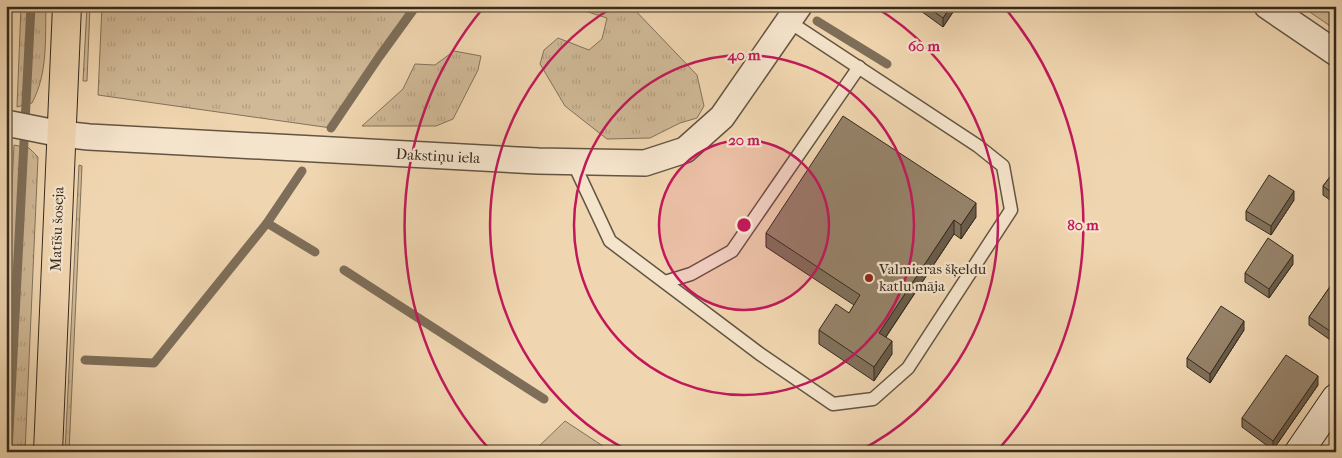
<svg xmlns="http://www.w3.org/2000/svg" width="1342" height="458" viewBox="0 0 1342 458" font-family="'IM FELL French Canon',serif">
	<defs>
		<pattern id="grass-tufts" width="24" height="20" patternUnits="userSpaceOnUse" patternTransform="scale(1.25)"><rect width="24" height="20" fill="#d0b997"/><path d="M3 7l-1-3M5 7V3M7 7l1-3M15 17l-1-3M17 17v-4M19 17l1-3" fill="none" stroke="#b39f82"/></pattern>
	</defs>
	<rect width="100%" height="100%" fill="#f0d6b0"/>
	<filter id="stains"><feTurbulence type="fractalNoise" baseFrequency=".004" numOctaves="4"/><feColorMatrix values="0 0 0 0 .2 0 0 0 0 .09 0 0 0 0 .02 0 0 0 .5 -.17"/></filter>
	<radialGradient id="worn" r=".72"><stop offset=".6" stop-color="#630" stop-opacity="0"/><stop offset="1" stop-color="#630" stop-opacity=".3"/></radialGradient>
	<g fill="url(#grass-tufts)" stroke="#82725b">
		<path d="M21,6H46C45,40 48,73 32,103L17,107Z"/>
		<polygon points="87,6 90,6 87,81 83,81"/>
		<polygon points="102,6 416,6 379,57 331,128 98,95"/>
		<polygon points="569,6 631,6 697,75 704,106 697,118 680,123 650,138 607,139 565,106 540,64 544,50 558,38 589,50 602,39 607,18"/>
		<polygon points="1301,6 1336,6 1336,30"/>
		<polygon points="454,51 481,56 478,70 453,119 436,126 362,126 403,89 415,64 435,65"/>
		<polygon points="14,145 29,148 38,157 25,452 6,452 6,309"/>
		<polygon points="79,165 82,166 69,452 65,452"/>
	</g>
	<polygon fill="#d0b997" stroke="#82725b" points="565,421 612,452 533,452"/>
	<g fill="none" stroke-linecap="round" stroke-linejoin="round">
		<g stroke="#7e6e59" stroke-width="9">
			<polyline points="817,21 887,64"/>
			<polyline points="331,128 379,57 416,6"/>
			<polyline points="267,223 315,252"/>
			<polyline points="344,270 544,399"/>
			<polyline points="85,360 154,363 267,223 302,171"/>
			<polyline points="8,452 31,6"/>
		</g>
		<defs>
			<g id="lane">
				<polyline points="573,162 610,241 760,354 833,404 873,399 908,368 1011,210 1003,166 978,146 788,21"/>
				<polyline points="665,282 691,274 732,251 859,67"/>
			</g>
			<g id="street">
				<polyline points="1267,6 1336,53"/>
				<polyline points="6,123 61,134 89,137 538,161 645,163 685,150 722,117 799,6"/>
			</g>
			<polyline id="secondary" points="1299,452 1336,398"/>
			<polyline id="primary" points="48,452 67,6"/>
		</defs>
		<use href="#lane" stroke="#635543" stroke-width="15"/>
		<use href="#street" stroke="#635543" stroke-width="28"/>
		<use href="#secondary" stroke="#342a1f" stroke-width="30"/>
		<use href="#primary" stroke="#342a1f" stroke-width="30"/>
		<use href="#lane" stroke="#f5e4cc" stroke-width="12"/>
		<use href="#street" stroke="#f5e4cc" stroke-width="25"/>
		<use href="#secondary" stroke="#f5e4cc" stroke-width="28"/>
		<use href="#primary" stroke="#f0d6b0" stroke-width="28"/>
	</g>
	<g fill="#81715b" stroke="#342a1f">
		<polygon points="914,6 957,6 943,27"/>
		<polygon points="1336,169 1336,204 1323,195 1323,186"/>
		<polygon points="1294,200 1271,235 1246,220 1246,211"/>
		<polygon points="976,217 961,239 954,234 886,337 892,354 874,381 819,344 819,330 849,313 854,305 766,247 766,233"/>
		<polygon points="1293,264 1269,298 1245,282 1245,273"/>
		<polygon points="1336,278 1336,344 1309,325 1309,317"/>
		<polygon points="1244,330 1210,383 1187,367 1187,358"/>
		<polygon points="1318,385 1273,450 1242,427 1242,418"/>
	</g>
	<g fill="#695c4a" stroke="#342a1f">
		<polygon points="951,6 957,6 943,27 943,18"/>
		<polygon points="1294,191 1294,200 1271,235 1271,226"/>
		<polygon points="976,203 976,217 961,239 961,225"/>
		<polygon points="954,220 954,234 879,347 879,333"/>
		<polygon points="1293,255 1293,264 1269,298 1269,289"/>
		<polygon points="1244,321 1244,330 1210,383 1210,374"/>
		<polygon points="892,341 892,354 874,381 874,367"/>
		<polygon points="1318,376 1318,385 1273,450 1273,441"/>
	</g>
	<g fill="#96836a" stroke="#342a1f">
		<polygon points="926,6 951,6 943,18"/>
		<polygon points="843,116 976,203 961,225 954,220 879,333 892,341 874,367 819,330 836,304 849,313 860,295 766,233"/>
		<polygon points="1336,169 1336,196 1323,186"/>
		<polygon points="1269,175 1294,191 1271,226 1246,211"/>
		<polygon points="1268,238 1293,255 1269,289 1245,273"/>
		<polygon points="1336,278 1336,335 1309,317"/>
		<polygon points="1221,306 1244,321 1210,374 1187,358"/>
		<polygon points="1286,355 1318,376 1273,441 1242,418"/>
		<polygon points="1223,448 1228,452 1220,452"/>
	</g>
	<circle cx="744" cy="225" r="85" fill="#c2185b" fill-opacity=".12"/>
	<g fill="none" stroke="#c2185b" stroke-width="2.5">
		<circle cx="744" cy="225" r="85"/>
		<circle cx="744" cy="225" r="170"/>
		<path d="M629 451A254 254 0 0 1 613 7M875 7A254 254 0 0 1 859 451"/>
		<path d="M490 450A339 339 0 0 1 484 7M1004 7A339 339 0 0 1 998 450"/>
	</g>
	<circle fill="#8f2418" stroke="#f5e4cc" stroke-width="2" cx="869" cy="278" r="5"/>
	<g text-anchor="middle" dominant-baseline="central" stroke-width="4.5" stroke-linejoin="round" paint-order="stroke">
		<g font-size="15" fill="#342a1f" stroke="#f5e4cc">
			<text transform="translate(438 156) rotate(3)">Dakstiņu iela</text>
			<text transform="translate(57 229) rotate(-88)">Matīšu šoseja</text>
		</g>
		<g font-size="15" fill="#342a1f" stroke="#f5e4cc" text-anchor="start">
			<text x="879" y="269">Valmieras šķeldu<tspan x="879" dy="17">katlu māja</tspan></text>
		</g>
	</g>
	<circle cx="744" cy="225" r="8" fill="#c2185b" stroke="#f5e4cc" stroke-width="2.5"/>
	<g font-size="15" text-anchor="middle" font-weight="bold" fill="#c2185b" stroke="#f5e4cc" stroke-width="4.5" stroke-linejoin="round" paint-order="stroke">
		<text x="924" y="51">60 m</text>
		<text x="744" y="60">40 m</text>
		<text x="744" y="145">20 m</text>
		<text x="1083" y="230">80 m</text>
	</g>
	<rect width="1342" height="458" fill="none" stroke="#f0d6b0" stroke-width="25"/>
	<rect x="8" y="8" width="1327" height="443" fill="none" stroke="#342a1f" stroke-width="2.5"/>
	<rect x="12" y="12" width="1317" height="433" fill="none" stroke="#342a1f"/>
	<rect width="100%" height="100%" filter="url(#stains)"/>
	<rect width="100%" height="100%" fill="url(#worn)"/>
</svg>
